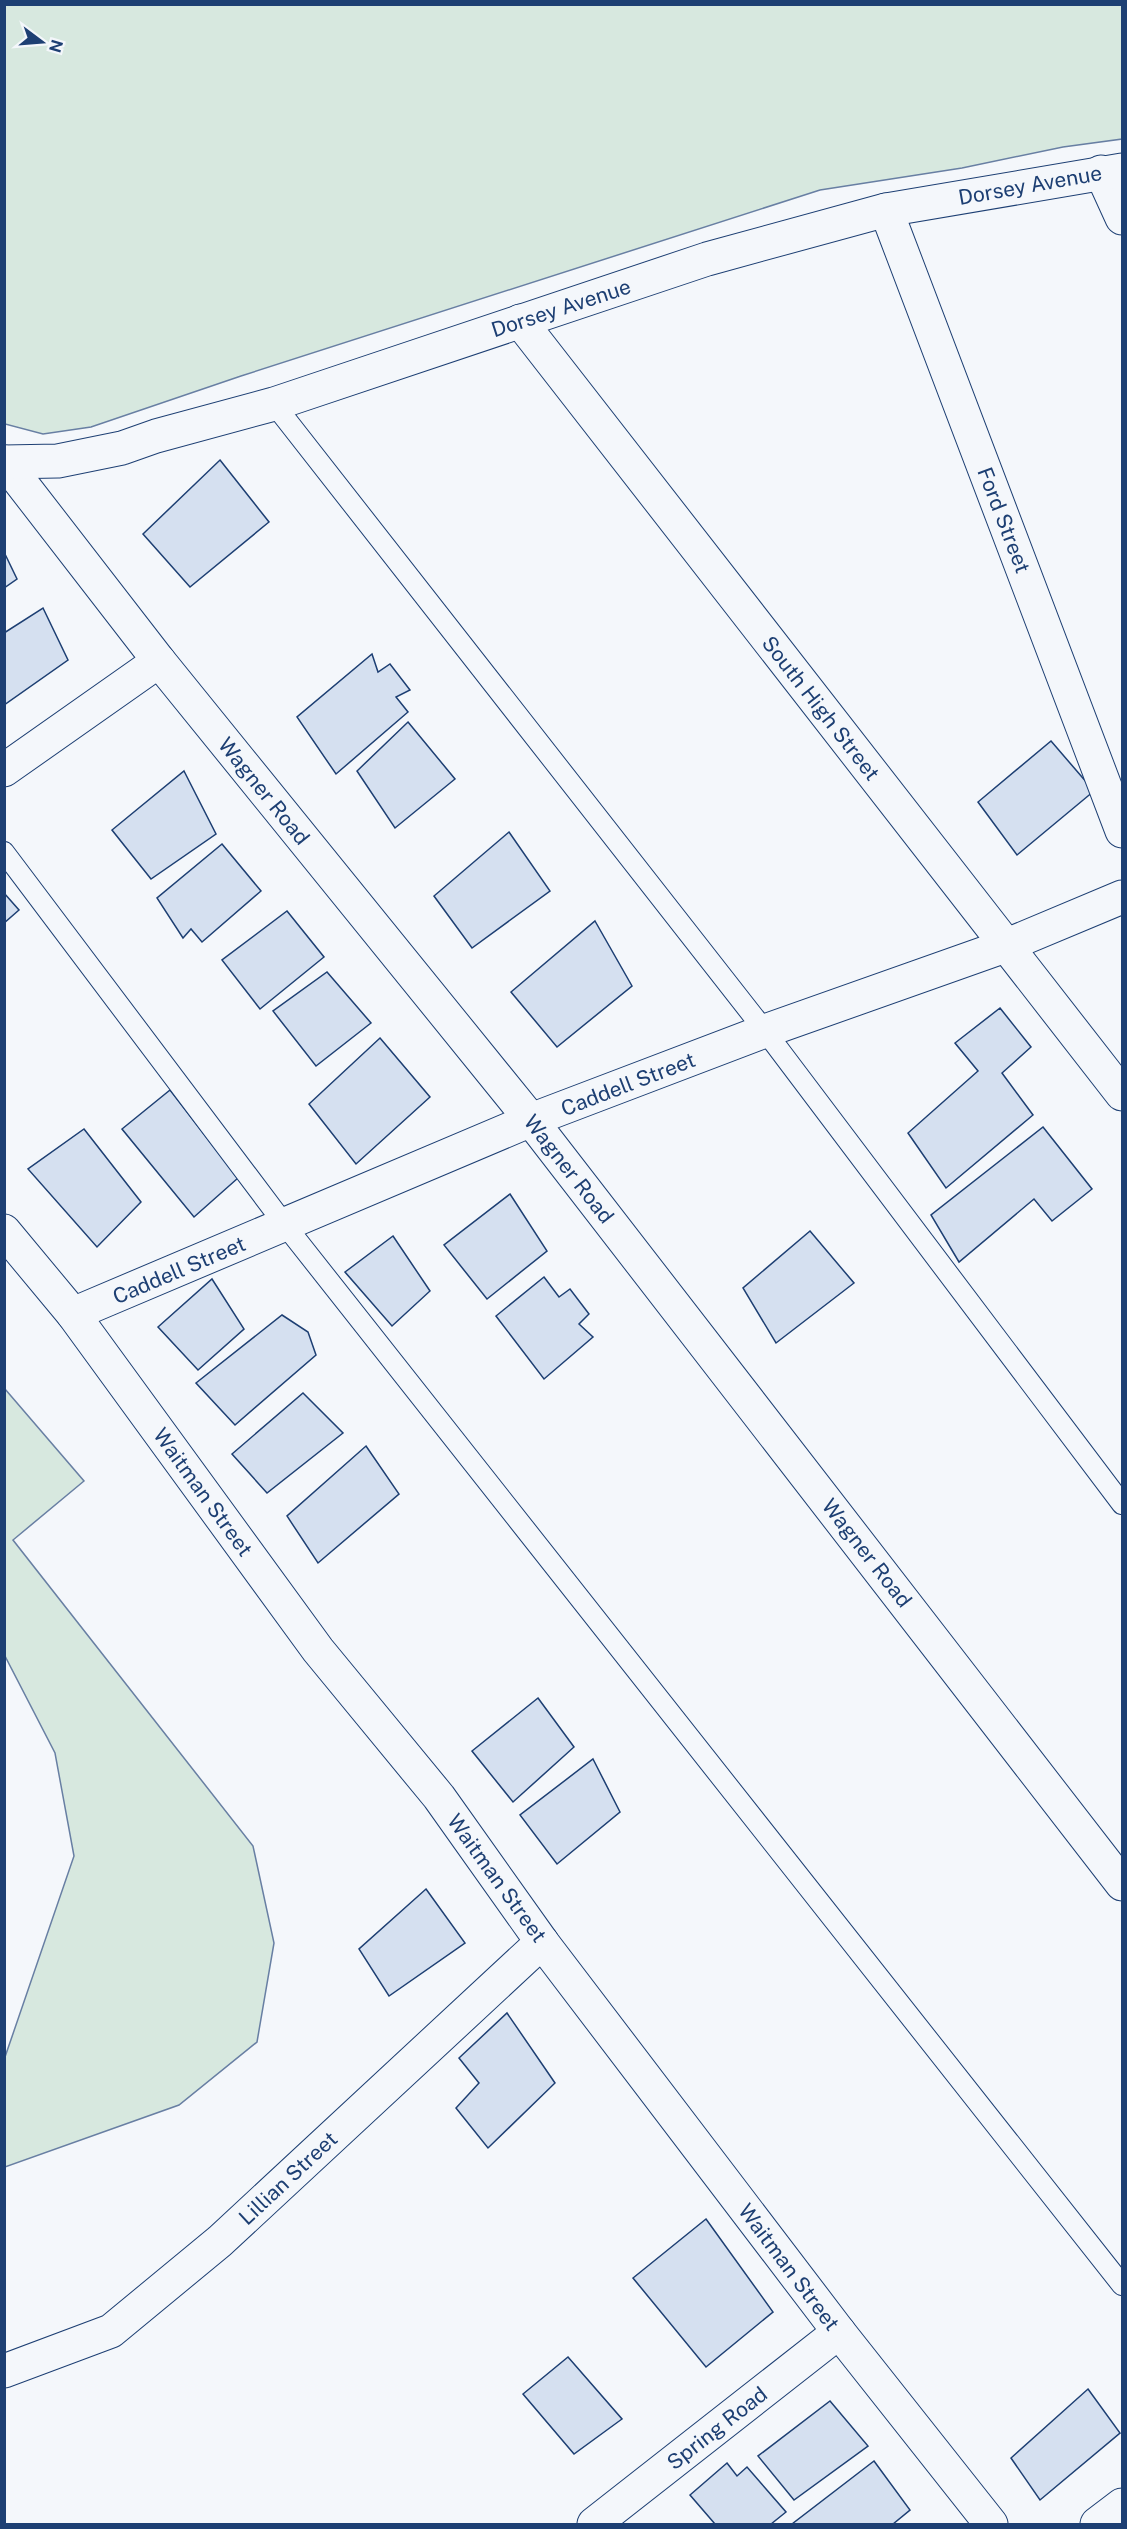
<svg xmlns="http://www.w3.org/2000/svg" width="1127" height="2529" viewBox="0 0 1127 2529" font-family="'Public Sans',sans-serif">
	<rect width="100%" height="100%" fill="#f4f7fb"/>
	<g fill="#d7e8df" stroke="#687fa3" stroke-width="1.5">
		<polygon points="5,4 1122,5 1122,139 1063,147 962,168 820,190 241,376 91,427 43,434 5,424"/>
		<polygon points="5,1389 84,1481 13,1540 253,1846 274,1943 257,2042 179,2105 5,2167 5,2057 74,1856 55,1753 5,1656"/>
	</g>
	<g fill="#d5e0f0" stroke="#1d3f73" stroke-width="1.5">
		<polygon points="220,460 269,522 190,587 143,534"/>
		<polygon points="4,552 17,579 4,588"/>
		<polygon points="43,608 68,660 4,705 4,633"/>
		<polygon points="372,654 378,672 390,664 410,690 396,697 408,712 336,774 297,717"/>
		<polygon points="408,722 455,779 395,828 357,771"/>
		<polygon points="1051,741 1094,791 1017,855 978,802"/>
		<polygon points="184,771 216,834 151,879 112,830"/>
		<polygon points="509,832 550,891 472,948 434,896"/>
		<polygon points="222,844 261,891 202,942 191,929 183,938 157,898"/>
		<polygon points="4,893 19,910 4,923"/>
		<polygon points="287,911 324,957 260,1009 222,960"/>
		<polygon points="595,921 632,986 557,1047 511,992"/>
		<polygon points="327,972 371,1023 316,1066 273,1011"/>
		<polygon points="1000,1008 1031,1047 1002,1073 1033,1115 946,1188 908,1133 978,1071 955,1043"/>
		<polygon points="380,1038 430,1097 356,1164 309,1104"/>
		<polygon points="170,1090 238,1178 194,1217 122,1129"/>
		<polygon points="1043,1127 1092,1189 1052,1221 1034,1199 959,1262 931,1215"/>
		<polygon points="84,1129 141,1202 97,1247 28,1169"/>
		<polygon points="510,1194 547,1251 487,1299 444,1245"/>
		<polygon points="810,1231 854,1283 776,1343 743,1288"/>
		<polygon points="393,1236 430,1291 392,1326 345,1272"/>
		<polygon points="544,1277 559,1297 570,1289 589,1314 579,1324 593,1337 544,1379 496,1316"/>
		<polygon points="212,1279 244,1329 198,1370 158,1327"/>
		<polygon points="282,1315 308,1332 316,1355 235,1425 196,1383"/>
		<polygon points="303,1393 343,1433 267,1493 232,1454"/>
		<polygon points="366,1446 399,1494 318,1563 287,1516"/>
		<polygon points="538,1698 574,1747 513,1802 472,1751"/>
		<polygon points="593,1759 620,1812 557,1864 520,1815"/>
		<polygon points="426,1889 465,1943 389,1996 359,1949"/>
		<polygon points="507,2013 555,2083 488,2148 456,2108 479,2083 459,2058"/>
		<polygon points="706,2219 773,2312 706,2367 633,2278"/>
		<polygon points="568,2357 622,2419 574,2454 523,2394"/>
		<polygon points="1088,2389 1120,2433 1040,2500 1011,2458"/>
		<polygon points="830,2401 868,2446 794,2500 758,2456"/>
		<polygon points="874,2461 910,2510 893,2524 792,2524"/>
		<polygon points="727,2463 737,2476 747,2467 786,2512 771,2524 715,2524 690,2495"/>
	</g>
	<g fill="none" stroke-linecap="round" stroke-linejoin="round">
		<defs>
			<g id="lane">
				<polyline points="274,404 765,1031 1122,1504"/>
				<polyline points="4,852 285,1225 1122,2285"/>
			</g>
			<g id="street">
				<polyline points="1101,172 1122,218"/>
				<polyline points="886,210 1122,831"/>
				<polyline points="5,462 159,661 531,1120 1122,1884"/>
				<polyline points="4,770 159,661"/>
				<polyline points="4,1231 73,1314 318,1650 439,1797 542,1942 839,2332 991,2524"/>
				<polyline points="73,1314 531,1120 765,1031 1005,946 1122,897"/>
				<polyline points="4,2371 111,2331 220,2241 542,1942"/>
				<polyline points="594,2524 839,2332"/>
				<polyline points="1097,2524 1122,2505"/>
			</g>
			<g id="secondary">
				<polyline points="520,321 1122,1094"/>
				<polyline points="4,462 58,461 122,448 156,436 274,404 707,259 886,210 1122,170"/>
			</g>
		</defs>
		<use href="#lane" stroke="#1d3f73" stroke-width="22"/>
		<use href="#street" stroke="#1d3f73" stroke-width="35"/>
		<use href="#secondary" stroke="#1d3f73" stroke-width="35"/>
		<use href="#lane" stroke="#f4f7fb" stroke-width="20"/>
		<use href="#street" stroke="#f4f7fb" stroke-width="33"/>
		<use href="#secondary" stroke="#f4f7fb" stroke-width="33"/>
	</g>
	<g text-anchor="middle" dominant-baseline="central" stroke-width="4.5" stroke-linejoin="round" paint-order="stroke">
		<g font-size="21" fill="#1d3f73" stroke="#f4f7fb">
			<text transform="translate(1030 185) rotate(-10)">Dorsey Avenue</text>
			<text transform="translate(561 308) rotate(-18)">Dorsey Avenue</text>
			<text transform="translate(1004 520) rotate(69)">Ford Street</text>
			<text transform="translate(821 708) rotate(52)">South High Street</text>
			<text transform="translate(264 791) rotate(51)">Wagner Road</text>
			<text transform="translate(628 1084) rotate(-21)">Caddell Street</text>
			<text transform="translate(569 1169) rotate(52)">Wagner Road</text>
			<text transform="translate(179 1270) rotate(-23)">Caddell Street</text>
			<text transform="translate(203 1492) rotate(54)">Waitman Street</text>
			<text transform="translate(867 1553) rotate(52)">Wagner Road</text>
			<text transform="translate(497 1878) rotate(54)">Waitman Street</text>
			<text transform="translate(288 2178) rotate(-43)">Lillian Street</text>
			<text transform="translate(789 2267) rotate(53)">Waitman Street</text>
			<text transform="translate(717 2428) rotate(-38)">Spring Road</text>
		</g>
	</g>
	<rect width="1127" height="2529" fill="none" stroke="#1d3f73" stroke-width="12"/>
	<g transform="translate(42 42) rotate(106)" stroke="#f4f7fb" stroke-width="4.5" paint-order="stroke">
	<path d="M0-4.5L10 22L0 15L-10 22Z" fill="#1d3f73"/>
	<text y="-9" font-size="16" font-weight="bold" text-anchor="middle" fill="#1d3f73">N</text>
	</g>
</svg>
